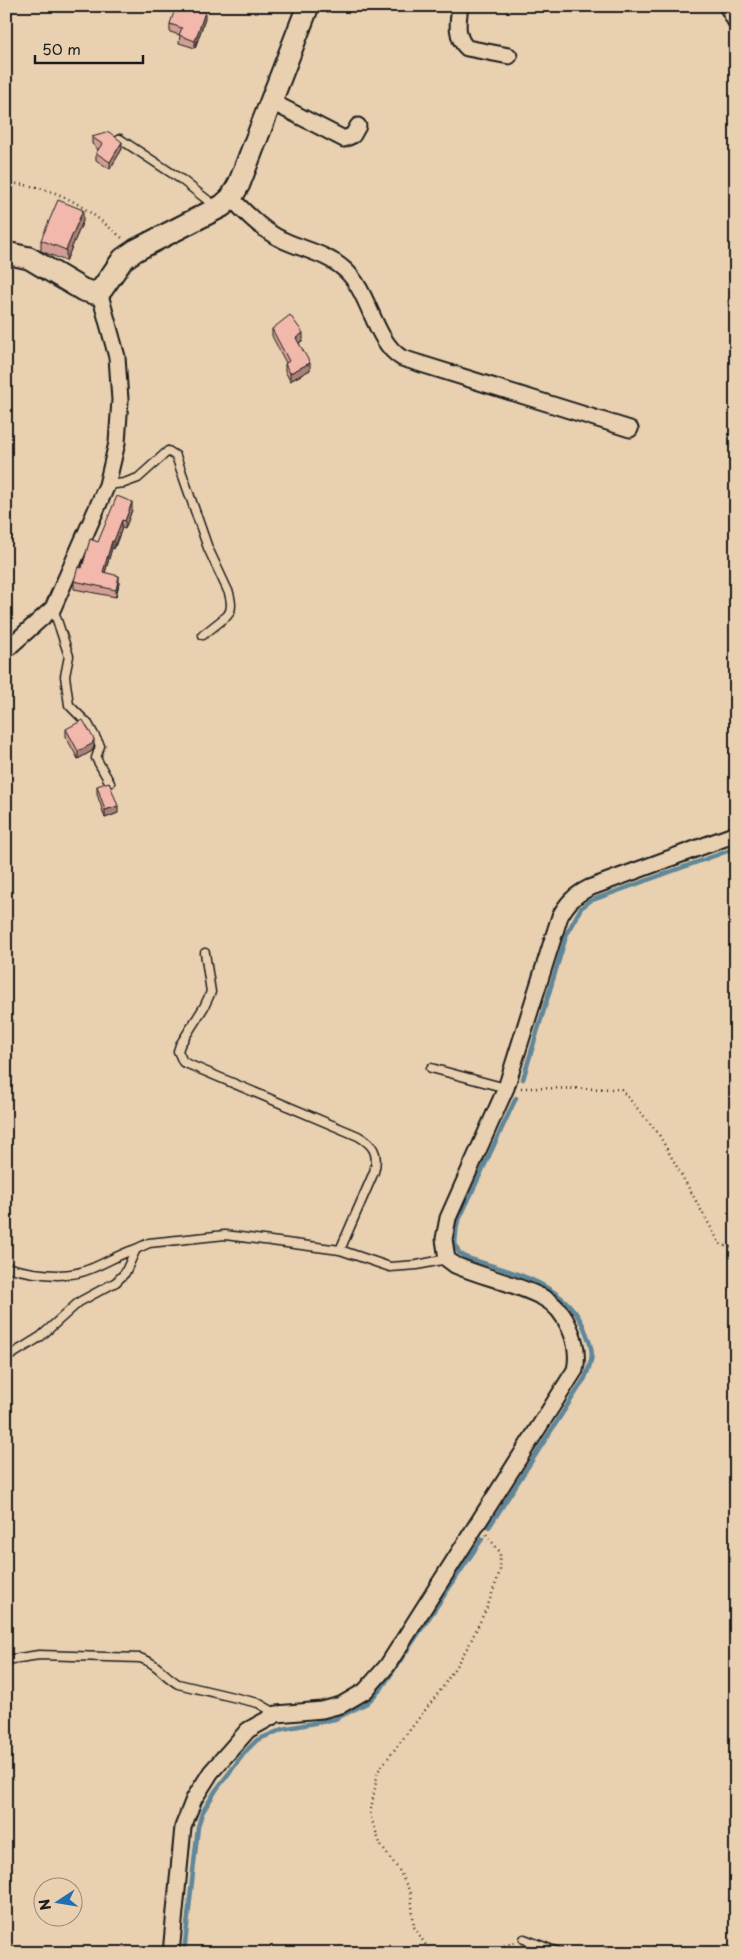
<svg xmlns="http://www.w3.org/2000/svg" width="742" height="1959" viewBox="0 0 742 1959" font-family="'Playpen Sans',sans-serif">
	<rect width="100%" height="100%" fill="#e8d0b0"/>
	<filter id="ink" filterUnits="userSpaceOnUse"><feTurbulence type="fractalNoise" baseFrequency=".02" numOctaves="2"/><feDisplacementMap in="SourceGraphic" scale="10" xChannelSelector="R" yChannelSelector="G"/><feConvolveMatrix kernelMatrix="1 2 1 2 8 2 1 2 1" color-interpolation-filters="sRGB"/></filter>
	<g filter="url(#ink)">
		<g fill="none" stroke-linecap="round" stroke-linejoin="round">
			<g stroke="#5f8699" stroke-width="4.5">
				<polyline points="523,1079 567,933 581,908 590,901 736,848"/>
				<path d="M489,1527L585,1378C594,1356 594,1352 585,1330C567,1283 510,1272 467,1258L459,1253L455,1243L457,1224L516,1098"/>
				<polyline points="184,1953 198,1827 202,1813 216,1790 246,1751 257,1740 283,1729 335,1719 367,1703 381,1689 482,1539"/>
			</g>
			<defs>
				<g id="lane">
					<polyline points="120,139 182,180 215,206"/>
					<polyline points="733,302 736,302"/>
					<path d="M107,485L124,483L138,478L168,451L176,456L208,548L229,593C231,601 233,609 227,616L203,635"/>
					<polyline points="53,608 69,656 65,676 69,705 88,724 100,746 96,758 110,783"/>
					<path d="M205,953L211,992L204,1007L180,1045L178,1051L183,1062L358,1136C374,1145 379,1154 374,1172L340,1250"/>
					<polyline points="431,1068 506,1088"/>
					<path d="M6,1267C32,1274 65,1280 90,1269C106,1263 119,1254 136,1249"/>
					<polyline points="6,1358 40,1337 79,1302 116,1282 125,1273 136,1249 149,1243 225,1235 340,1250 390,1267 417,1265 447,1259"/>
					<path d="M6,1660L39,1655L140,1658C157,1663 164,1676 178,1684L258,1703L277,1714"/>
					<polyline points="524,1939 560,1953"/>
				</g>
				<g id="street">
					<path d="M460,6C458,21 455,37 467,48L509,56"/>
					<polyline points="727,6 736,22"/>
					<polyline points="270,101 344,139 353,135 358,126"/>
					<path d="M231,198C247,214 264,232 285,241C305,250 327,254 344,269C370,291 374,342 402,358L630,429"/>
					<polyline points="6,650 53,608 107,485 117,443 120,400 117,357 99,291"/>
					<path d="M171,1953L183,1827L194,1799L211,1772L248,1730L277,1714L322,1710L341,1705L365,1691L387,1666L575,1370C581,1344 566,1309 542,1297C514,1283 483,1277 455,1265L447,1259L444,1239L448,1218L506,1088L560,916C568,902 575,895 589,888L736,834"/>
				</g>
				<polyline id="secondary" points="6,253 29,258 83,290 94,293 102,289 123,259 136,250 222,206 231,198 239,184 308,6"/>
			</defs>
			<use href="#lane" stroke="#1c1c1c" stroke-width="11"/>
			<use href="#street" stroke="#1c1c1c" stroke-width="19"/>
			<use href="#secondary" stroke="#1c1c1c" stroke-width="25"/>
			<g stroke="#1c1c1c" stroke-width="2.5" stroke-dasharray="1 4" stroke-linecap="butt">
				<path d="M6,183C58,186 83,205 122,238"/>
				<polyline points="521,1088 621,1089 658,1133 720,1244 736,1249"/>
				<polyline points="431,1953 414,1927 411,1894 399,1870 381,1846 370,1815 378,1771 443,1687 469,1645 488,1605 500,1571 500,1552 486,1534"/>
				<polyline points="480,1953 516,1942"/>
			</g>
			<use href="#lane" stroke="#e8d0b0" stroke-width="8"/>
			<use href="#street" stroke="#e8d0b0" stroke-width="15"/>
			<use href="#secondary" stroke="#e8d0b0" stroke-width="21"/>
		</g>
		<g fill="#d09e94" stroke="#1c1c1c">
			<polygon points="193,6 193,8 205,19 195,48 179,43 180,35 170,32 170,24"/>
			<polygon points="92,137 122,149 110,169 96,160 96,153 98,149 92,144"/>
			<polygon points="83,221 66,261 41,251 41,240"/>
			<polygon points="272,329 303,340 299,343 310,370 290,381 285,371 285,364 286,363 272,336"/>
			<polygon points="132,510 125,529 122,528 114,549 112,548 105,573 119,583 116,597 74,589 74,581 98,542"/>
			<polygon points="66,729 94,747 92,751 78,759 66,737"/>
			<polygon points="97,786 118,813 105,818 97,794"/>
		</g>
		<g fill="#a98178" stroke="#1c1c1c">
			<polygon points="205,12 205,19 195,48 195,41"/>
			<polygon points="122,142 122,149 110,169 110,162"/>
			<polygon points="83,210 83,221 66,261 66,250"/>
			<polygon points="303,333 303,340 296,345 296,338"/>
			<polygon points="310,363 310,370 290,381 290,373"/>
			<polygon points="132,502 132,510 125,529 125,521"/>
			<polygon points="122,520 122,528 114,549 114,541"/>
			<polygon points="112,541 112,548 103,580 103,572"/>
			<polygon points="119,576 119,583 116,597 116,590"/>
			<polygon points="94,739 94,747 92,751 78,759 78,751"/>
			<polygon points="118,806 118,813 105,818 105,810"/>
		</g>
		<g fill="#f2b8ac" stroke="#1c1c1c">
			<polygon points="176,6 192,6 192,7 205,12 195,41 179,35 182,28 170,24"/>
			<polygon points="109,132 122,142 110,162 96,153 102,144 92,137"/>
			<polygon points="58,200 83,210 66,250 41,240"/>
			<polygon points="290,315 303,333 296,338 310,363 290,373 285,364 289,361 272,329"/>
			<polygon points="117,496 132,502 125,521 122,520 114,541 112,541 103,572 119,576 116,590 74,581 78,567 82,568 90,539 98,542"/>
			<polygon points="83,720 94,739 92,744 78,751 66,729"/>
			<polygon points="109,782 118,806 105,810 97,786"/>
		</g>
	</g>
	<rect width="742" height="1959" fill="none" stroke="#e8d0b0" stroke-width="25"/>
	<rect x="12" y="12" width="717" height="1934" fill="none" stroke="#1c1c1c" stroke-width="2" filter="url(#ink)"/>
	<g transform="translate(58 1902) rotate(258)"><circle r="24" fill="#e8d0b0" stroke="#968875"/>
	<path d="M0-4L9 19L0 12L-9 19Z" fill="#1f6fb2"/>
	<text y="-8" font-size="14" font-weight="bold" text-anchor="middle" fill="#1c1c1c">N</text>
	</g>
	<path d="M35 55v8h108v-8" fill="none" stroke="#1c1c1c" stroke-width="2.5"/>
	<text x="42" y="55" font-size="15" fill="#1c1c1c" stroke="#e8d0b0" stroke-width="4" paint-order="stroke">50 m</text>
</svg>
